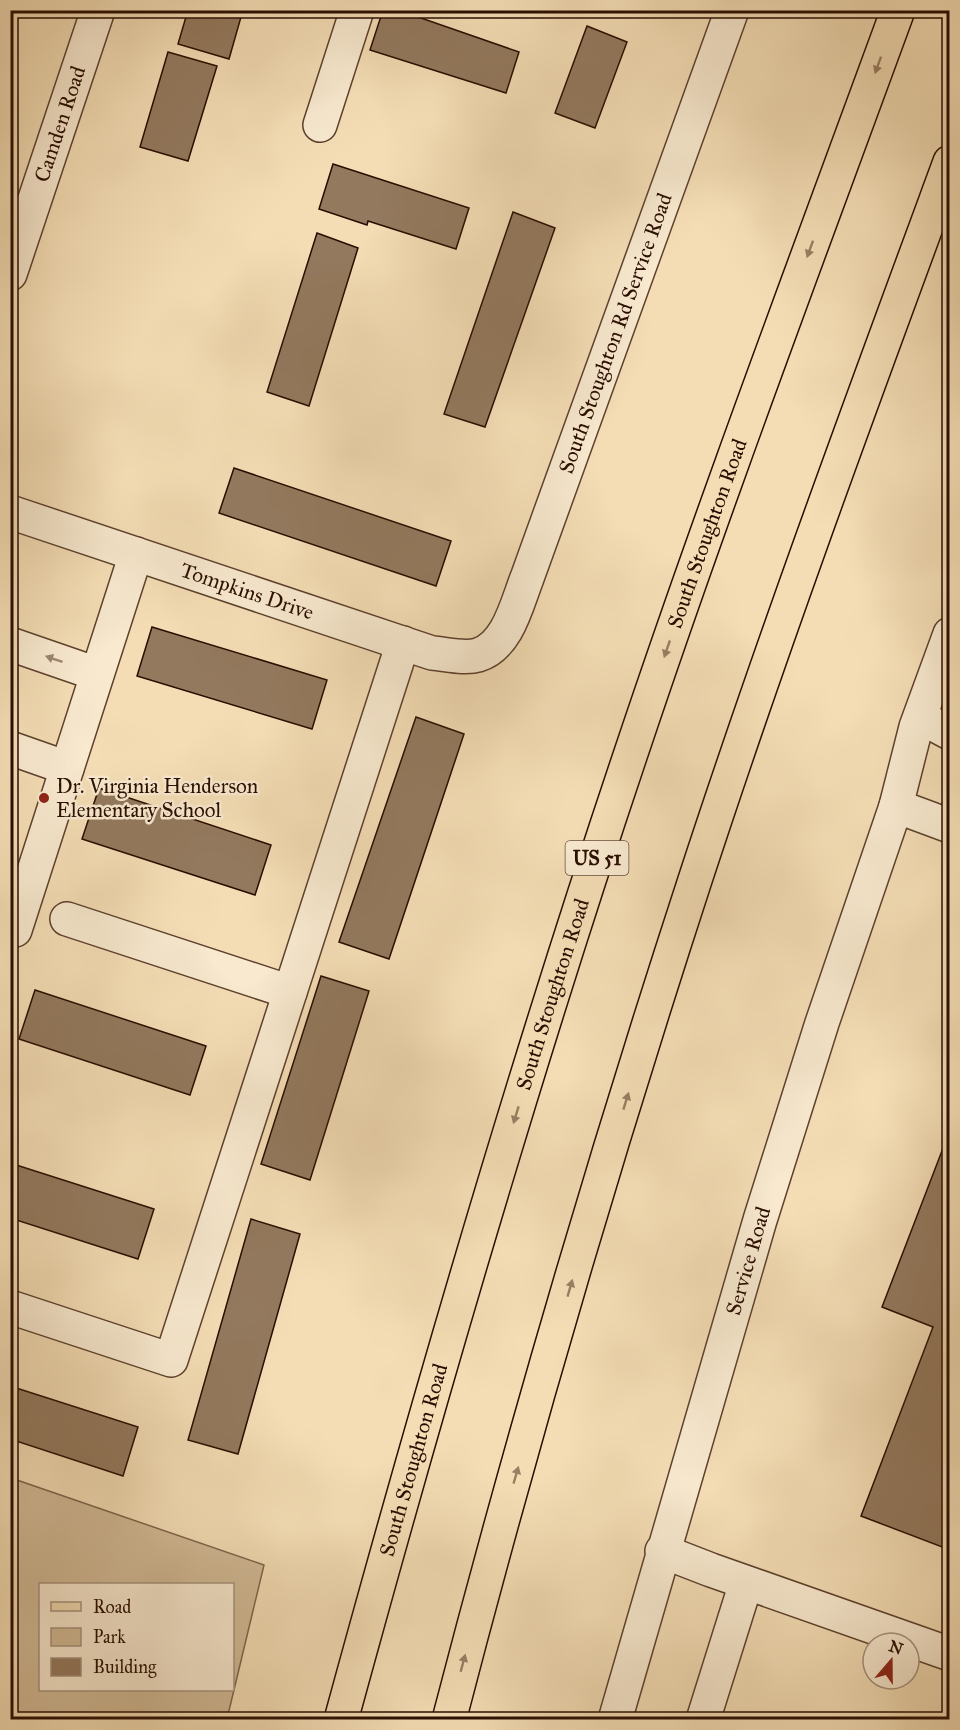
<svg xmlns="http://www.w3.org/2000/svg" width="960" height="1730" viewBox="0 0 960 1730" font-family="'IM FELL Great Primer',serif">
	<rect width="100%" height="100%" fill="#f4ddb5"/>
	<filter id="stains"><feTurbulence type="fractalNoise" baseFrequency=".00333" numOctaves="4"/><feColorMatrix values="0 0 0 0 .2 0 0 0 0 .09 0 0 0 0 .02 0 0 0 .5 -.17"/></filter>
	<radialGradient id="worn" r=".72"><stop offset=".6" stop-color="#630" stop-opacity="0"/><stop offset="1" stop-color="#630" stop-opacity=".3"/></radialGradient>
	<path fill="#d1ba96" stroke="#7d644b" stroke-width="1.5" fill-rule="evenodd" d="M11,1478L264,1565L227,1719H11ZM40,1584H232V1690H40Z"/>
	<g fill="#93795e" stroke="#290d00" stroke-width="1.5">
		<polygon points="188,10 243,10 229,59 178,44"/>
		<polygon points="383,10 398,10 519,52 506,93 370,50"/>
		<polygon points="587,26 627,42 595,128 555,113"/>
		<polygon points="168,52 217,66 188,161 140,147"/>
		<polygon points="333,164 469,208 456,249 368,221 367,225 319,209"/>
		<polygon points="513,212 555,228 485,427 444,414"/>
		<polygon points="317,233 358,248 309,406 267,392"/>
		<polygon points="234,468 451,541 436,586 219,513"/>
		<polygon points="152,627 327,680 312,729 137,676"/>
		<polygon points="416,717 464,734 389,959 339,942"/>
		<polygon points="99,788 271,845 255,895 82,839"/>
		<polygon points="321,976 369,991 310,1180 261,1164"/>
		<polygon points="35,990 206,1046 190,1095 19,1039"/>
		<polygon points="950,1130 950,1550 861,1516 933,1327 882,1307"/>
		<polygon points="10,1163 154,1209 138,1259 10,1218"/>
		<polygon points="251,1219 300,1234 238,1454 188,1440"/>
		<polygon points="10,1386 138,1427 123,1476 10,1439"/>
	</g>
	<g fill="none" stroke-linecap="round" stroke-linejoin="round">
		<defs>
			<g id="minor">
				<polyline points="320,125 357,10"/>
				<path id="s1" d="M10,274L98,10"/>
				<path id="s2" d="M10,512L432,653C446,654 465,659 478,655C508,646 517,603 527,578L732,10"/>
				<polyline points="10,644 97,674"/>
				<polyline points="920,717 950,733"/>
				<polyline points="10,748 67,768"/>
				<polyline points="896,806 950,826"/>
				<polyline points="67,919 290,992"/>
				<polyline points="15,930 136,554"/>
				<polyline points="10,1307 171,1360 403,643"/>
				<polyline points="662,1551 711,1570 950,1654"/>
				<path id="s3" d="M615,1720L760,1220L822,1023L896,806L916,727L950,634"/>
				<polyline points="703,1720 746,1583"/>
			</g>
			<g id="major">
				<path id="s4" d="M341,1720C430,1394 524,1070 632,750C715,502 808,256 898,10"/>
				<path d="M449,1720C522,1439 604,1159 694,883C773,641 862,401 950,162"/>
			</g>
		</defs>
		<use href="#minor" stroke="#5c412d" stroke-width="36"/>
		<use href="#major" stroke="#290d00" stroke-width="36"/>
		<use href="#minor" stroke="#f8e9cf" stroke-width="33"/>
		<use href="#major" stroke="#f4ddb5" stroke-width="33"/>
	</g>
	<defs><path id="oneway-solid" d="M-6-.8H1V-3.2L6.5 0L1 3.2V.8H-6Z" transform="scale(1.5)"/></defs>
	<g fill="#997f64">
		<use href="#oneway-solid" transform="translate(878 65) rotate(110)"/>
		<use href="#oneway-solid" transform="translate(810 249) rotate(110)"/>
		<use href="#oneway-solid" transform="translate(667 649) rotate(109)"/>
		<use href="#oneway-solid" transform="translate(626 1101) rotate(-73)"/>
		<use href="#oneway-solid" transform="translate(516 1115) rotate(107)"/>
		<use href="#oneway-solid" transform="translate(570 1288) rotate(-74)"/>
		<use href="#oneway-solid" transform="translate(516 1475) rotate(-74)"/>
		<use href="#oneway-solid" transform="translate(463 1663) rotate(-75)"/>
	</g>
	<use fill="#9b8672" href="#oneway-solid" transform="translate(54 659) rotate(-161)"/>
	<circle fill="#8f2418" stroke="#f8e9cf" stroke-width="2" cx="44" cy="798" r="6"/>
	<g text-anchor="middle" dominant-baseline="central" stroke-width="5" stroke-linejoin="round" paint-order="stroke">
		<rect fill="#f8e9cf" stroke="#674f3e" stroke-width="1.5" x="565.5" y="841" width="63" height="34" rx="4.5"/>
		<g font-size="20" font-weight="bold" fill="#290d00">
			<text x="597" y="858">US 51</text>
		</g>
		<g font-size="21" fill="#290d00" stroke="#f8e9cf">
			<text stroke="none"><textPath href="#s1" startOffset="158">Camden Road</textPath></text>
			<text stroke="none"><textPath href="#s2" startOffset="846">South Stoughton Rd Service Road</textPath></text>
			<text stroke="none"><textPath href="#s4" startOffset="1242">South Stoughton Road</textPath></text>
			<text stroke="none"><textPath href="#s2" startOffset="250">Tompkins Drive</textPath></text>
			<text stroke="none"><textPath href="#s4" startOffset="756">South Stoughton Road</textPath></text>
			<text stroke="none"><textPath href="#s3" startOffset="478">Service Road</textPath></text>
			<text stroke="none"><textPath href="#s4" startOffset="270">South Stoughton Road</textPath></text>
		</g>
		<g font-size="21" fill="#290d00" stroke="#f8e9cf" text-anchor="start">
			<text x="56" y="786">Dr. Virginia Henderson<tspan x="56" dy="24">Elementary School</tspan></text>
		</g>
	</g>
	<rect width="960" height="1730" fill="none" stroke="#f4ddb5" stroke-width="36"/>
	<rect x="12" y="12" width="936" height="1706" fill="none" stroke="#290d00" stroke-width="3"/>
	<rect x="18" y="18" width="924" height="1694" fill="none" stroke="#290d00" stroke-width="1.5"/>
	<rect x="39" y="1583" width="195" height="108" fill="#f8e9cf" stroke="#a5917c" stroke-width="1.5"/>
	<rect x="51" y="1602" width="30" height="9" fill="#f4ddb5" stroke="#a5917c" stroke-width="1.5"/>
	<text x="93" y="1613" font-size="18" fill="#290d00">Road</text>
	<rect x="51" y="1628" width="30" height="18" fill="#d1ba96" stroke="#a5917c" stroke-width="1.5"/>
	<text x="93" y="1643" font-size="18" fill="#290d00">Park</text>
	<rect x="51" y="1658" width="30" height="18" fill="#93795e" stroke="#a5917c" stroke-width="1.5"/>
	<text x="93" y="1673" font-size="18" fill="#290d00">Building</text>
	<g transform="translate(891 1661) rotate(20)"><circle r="28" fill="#f8e9cf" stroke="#a5917c" stroke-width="1.5"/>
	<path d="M0-4.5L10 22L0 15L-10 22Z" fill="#8f2418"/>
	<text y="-9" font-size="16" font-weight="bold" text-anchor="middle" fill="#290d00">N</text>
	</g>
	<rect width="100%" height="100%" filter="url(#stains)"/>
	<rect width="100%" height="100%" fill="url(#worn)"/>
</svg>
